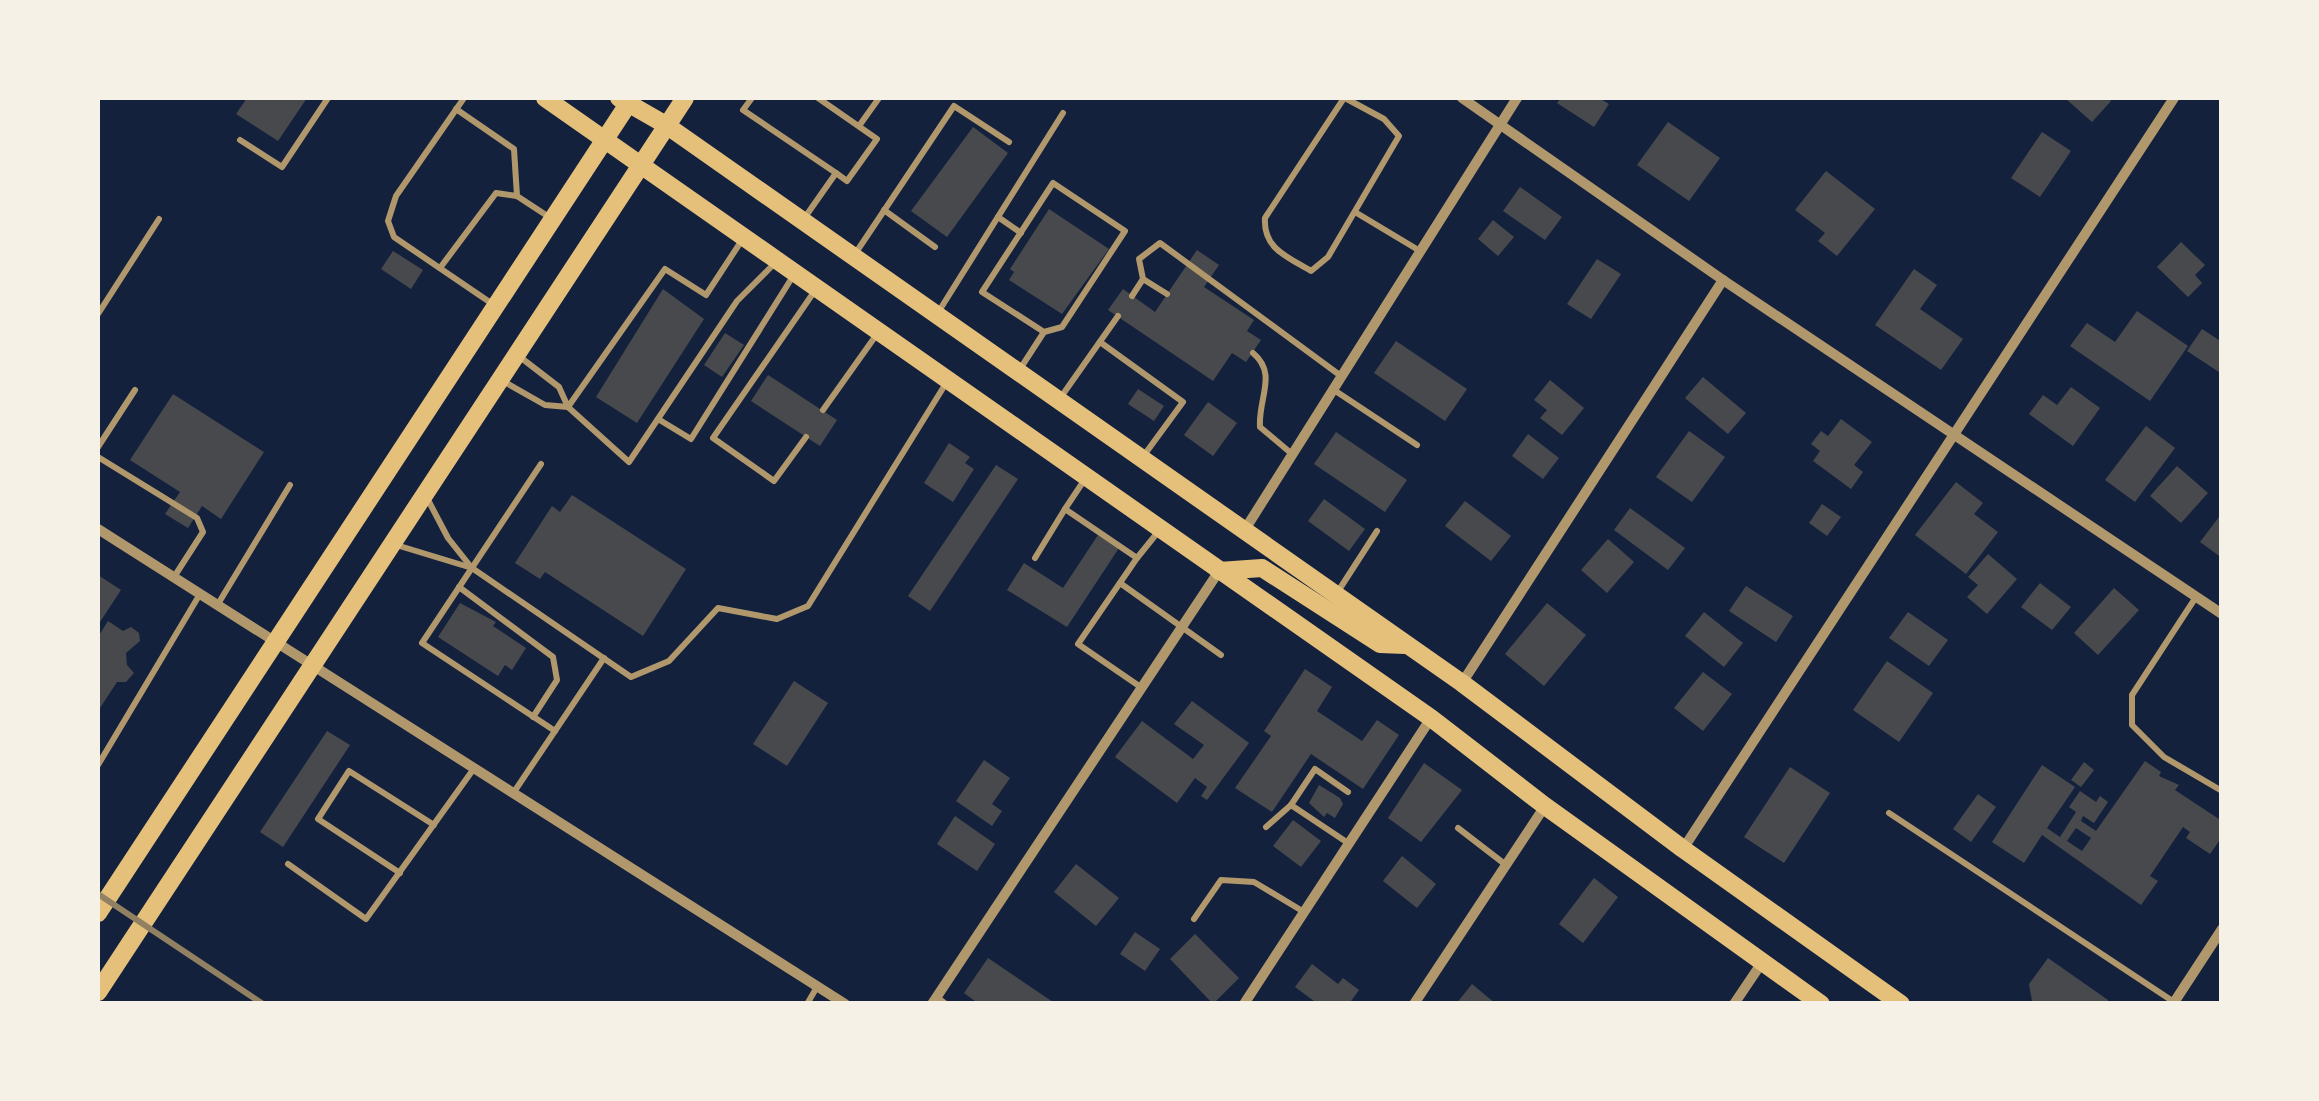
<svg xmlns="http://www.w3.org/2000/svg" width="2319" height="1101" viewBox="0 0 2319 1101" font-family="'Nunito Sans',sans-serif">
	<rect width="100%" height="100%" fill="#14213d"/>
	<g fill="#48494c" fill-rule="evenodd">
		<polygon points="247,98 307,98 278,141 236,114"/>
		<polygon points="1561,98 1599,98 1609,104 1594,127 1557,103"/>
		<polygon points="2065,98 2108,98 2111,101 2092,122"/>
		<polygon points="1668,122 1720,158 1689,201 1637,165"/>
		<polygon points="973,127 1008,153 947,237 911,211"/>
		<polygon points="2042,132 2071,151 2040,197 2011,178"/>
		<polygon points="1826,171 1875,209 1837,256 1818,241 1825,233 1795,210"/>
		<polygon points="1520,187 1562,217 1545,240 1503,211"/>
		<polygon points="1049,209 1109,249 1062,314 1009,280 1014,272 1010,269"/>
		<polygon points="1493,220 1514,237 1498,256 1478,239"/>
		<polygon points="2181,242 2205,265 2195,275 2202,283 2188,297 2157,267"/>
		<polygon points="1197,250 1219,265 1204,287 1254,320 1247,331 1261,340 1246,362 1232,353 1213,381 1108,310 1123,289 1155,312"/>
		<polygon points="393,251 423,270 411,289 381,269"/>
		<polygon points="1597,259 1621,274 1591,319 1567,304"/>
		<polygon points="1914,269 1937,285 1920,309 1963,339 1941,370 1875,325"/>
		<polygon points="663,289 704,319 637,423 596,397"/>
		<polygon points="2137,311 2188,346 2150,401 2070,346 2087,323 2115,342"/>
		<polygon points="2202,329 2222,342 2222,374 2187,351"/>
		<polygon points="725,333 744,345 722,377 704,365"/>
		<polygon points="1396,341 1467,389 1445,421 1374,373"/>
		<polygon points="768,375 837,420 820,446 751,401"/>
		<polygon points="1703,377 1746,413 1728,434 1685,398"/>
		<polygon points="1550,380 1584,408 1562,435 1540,418 1547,410 1534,400"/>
		<polygon points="2071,387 2100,408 2073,446 2029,414 2043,395 2057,405"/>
		<polygon points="1138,389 1164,406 1154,421 1128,404"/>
		<polygon points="173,394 264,452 221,519 202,506 188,528 165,514 180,492 130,460"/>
		<polygon points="1208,402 1237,423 1213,456 1184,435"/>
		<polygon points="1841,419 1872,442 1854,465 1863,472 1851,489 1813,461 1820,451 1811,444 1821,431 1828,436"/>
		<polygon points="2146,426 2175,448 2135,502 2105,480"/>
		<polygon points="1689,431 1725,457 1692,502 1656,477"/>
		<polygon points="1336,432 1407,480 1385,512 1314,464"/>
		<polygon points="1528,434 1559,458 1543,479 1512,456"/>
		<polygon points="949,443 970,457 965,463 974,469 953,502 924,483"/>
		<polygon points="996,465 1018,479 930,611 908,596"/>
		<polygon points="2177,466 2208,493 2181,523 2150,496"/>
		<polygon points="1956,482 1983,503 1974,514 1998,532 1966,574 1915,535"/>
		<polygon points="572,495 686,569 643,636 545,572 540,579 515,563 552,506 560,512"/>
		<polygon points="1324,499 1365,529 1349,551 1308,521"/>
		<polygon points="1465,501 1511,536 1491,561 1445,526"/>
		<polygon points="1822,504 1841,517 1827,536 1809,523"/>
		<polygon points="1630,508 1685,548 1668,570 1614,530"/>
		<polygon points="2222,513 2222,558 2200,542"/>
		<polygon points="1098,535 1119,548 1067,627 1007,590 1024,563 1063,588"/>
		<polygon points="1608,539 1634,562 1607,593 1581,570"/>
		<polygon points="1988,554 2017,579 1987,614 1967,597 1978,585 1968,577"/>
		<polygon points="98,575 121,590 98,625"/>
		<polygon points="2040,583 2071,607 2052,630 2021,607"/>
		<polygon points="1746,586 1793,616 1776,642 1729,611"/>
		<polygon points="2114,588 2139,610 2098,655 2074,633"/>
		<polygon points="460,603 496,622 493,626 526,648 512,670 505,665 498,676 438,637"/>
		<polygon points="1547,603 1586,635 1544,686 1505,654"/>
		<polygon points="1704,612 1743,643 1724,667 1685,636"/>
		<polygon points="1908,612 1948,640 1929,666 1889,638"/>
		<polygon points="108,621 123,631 131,627 139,633 140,641 126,653 127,665 134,673 126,682 117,682 98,711 98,637"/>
		<polygon points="1887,661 1933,693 1899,742 1853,710"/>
		<polygon points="1305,669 1332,687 1317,711 1362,741 1377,720 1399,735 1363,789 1311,754 1272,812 1235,788 1271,736 1264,731"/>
		<polygon points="1703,672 1732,694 1703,731 1674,708"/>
		<polygon points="794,681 828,703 787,766 753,744"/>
		<polygon points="1192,701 1249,743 1207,800 1201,796 1207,787 1195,778 1177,803 1115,757 1142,721 1193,759 1204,745 1174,724"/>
		<polygon points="327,731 350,745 283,847 260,832"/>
		<polygon points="984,760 1010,778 992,804 1002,811 992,826 956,801"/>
		<path d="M2145,761L2161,772L2159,776L2179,785L2175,790L2222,821V837L2210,854L2186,838L2190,832L2183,827L2150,876L2158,881L2141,905L2042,835L2024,863L1992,842L2042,765L2075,787L2047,828L2060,837L2076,812L2069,807L2080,791L2096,802L2100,796L2108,802L2094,823L2083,816L2081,821L2096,831ZM2076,828L2091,838L2082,851L2067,841Z"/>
		<polygon points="2084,762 2094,770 2081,787 2071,780"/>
		<polygon points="1424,763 1462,790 1421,842 1388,818"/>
		<polygon points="1790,767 1830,793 1784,863 1744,837"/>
		<polygon points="1319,785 1340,798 1343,804 1335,818 1327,813 1324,817 1309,803"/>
		<polygon points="1978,794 1996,807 1971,842 1953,829"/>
		<polygon points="955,816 995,844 977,871 937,844"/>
		<polygon points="1293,820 1321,841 1301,867 1273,846"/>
		<polygon points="1402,856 1436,884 1417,908 1383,881"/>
		<polygon points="1076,864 1119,898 1096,926 1054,892"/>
		<polygon points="1594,878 1618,897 1583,943 1559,924"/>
		<polygon points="1135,932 1160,949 1145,971 1120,954"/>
		<polygon points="1195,934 1239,978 1213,1004 1170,959"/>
		<polygon points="988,958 1056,1004 979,1004 964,993"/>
		<polygon points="2048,958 2108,1000 2106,1004 2032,1001 2029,984"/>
		<polygon points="1312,964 1338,984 1343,978 1359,990 1349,1004 1318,1004 1295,987"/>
		<polygon points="1472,984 1496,1004 1456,1004"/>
	</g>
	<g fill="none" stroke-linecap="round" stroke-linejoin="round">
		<g stroke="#b1986c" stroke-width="6">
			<polyline points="464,98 396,196 388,221 394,237 494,305"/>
			<polyline points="752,98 743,110 836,173 803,220"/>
			<polyline points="818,98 877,139 847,181 836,173"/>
			<path d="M1344,98L1265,218C1263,249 1288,257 1311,271L1328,257L1399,136L1384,119L1345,98"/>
			<polyline points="456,109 514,149 517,196"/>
			<polyline points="859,126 879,98"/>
			<polyline points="240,140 282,167 328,98"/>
			<polyline points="884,210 935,247"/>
			<polyline points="1355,212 1420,251"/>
			<polyline points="998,217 1021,233"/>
			<polyline points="855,254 954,106 1009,142"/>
			<polyline points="440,268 496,193 517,196 549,217"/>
			<polyline points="1143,279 1167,294"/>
			<polyline points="1132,296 1143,279 1139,259 1160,243 1341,376"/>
			<polyline points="939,311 1063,113"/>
			<polyline points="98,314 159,219"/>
			<polyline points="1100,342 1183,402 1142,458"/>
			<path d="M1253,353C1278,374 1258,398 1260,427L1292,454"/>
			<polyline points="520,357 559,387 568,407 665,269 706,295 742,240"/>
			<polyline points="1020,369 1044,332 982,292 1053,183 1125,231 1062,327 1044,332"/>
			<polyline points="501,380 545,405 568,407 629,462 737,301 774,264"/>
			<polyline points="1334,390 1417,445"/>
			<polyline points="1061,397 1118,316"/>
			<polyline points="823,410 877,334"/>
			<polyline points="658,419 691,439 795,273"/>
			<polyline points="806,437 774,481 713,438 814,292"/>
			<polyline points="98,447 135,390"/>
			<polyline points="98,457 197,518 203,532 174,577"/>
			<polyline points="541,464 422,643 555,731"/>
			<polyline points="1085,479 1065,509 1137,558 1078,644 1142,688"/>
			<polyline points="427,498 448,538 471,567"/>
			<polyline points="393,544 472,568 631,677 669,661 718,608 777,619 808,606 948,380"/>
			<polyline points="1035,558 1065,509"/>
			<polyline points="1137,558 1158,532"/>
			<polyline points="1120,583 1221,655"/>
			<polyline points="459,587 553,657 557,680 533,717"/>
			<polyline points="1337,593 1377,531"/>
			<polyline points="2196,597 2132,695 2132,725 2164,757 2222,791"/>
			<polyline points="218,604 290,485"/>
			<polyline points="98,765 200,594"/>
			<polyline points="514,792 604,658"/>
			<polyline points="1291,805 1348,843"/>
			<polyline points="1889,813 2174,1002"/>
			<polyline points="1266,827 1291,805 1315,769 1348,792"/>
			<polyline points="1458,828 1506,865"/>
			<polyline points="288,864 366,919 475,767"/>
			<polyline points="400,873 318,819 349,771 434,825"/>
			<polyline points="1194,919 1221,880 1254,882 1304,912"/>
			<polyline points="937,997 946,1004"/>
			<polyline points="807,1004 817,987"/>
		</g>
		<g stroke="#b1986c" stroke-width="10">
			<polyline points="1462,98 1723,280 2222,614"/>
			<polyline points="98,529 845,1004"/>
			<polyline points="1244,531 1517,98"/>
			<polyline points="1462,683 1723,280"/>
			<polyline points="1683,849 2174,98"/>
			<polyline points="932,1004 1219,571"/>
			<polyline points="1244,1004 1431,718"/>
			<polyline points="1414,1004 1545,806"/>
			<polyline points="1734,1004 1763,961"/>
			<polyline points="2173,1004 2222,929"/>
		</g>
		<g stroke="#e5c07b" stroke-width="18">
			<polyline points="545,98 1431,718 1545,806 1821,1004"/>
			<polyline points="619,98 666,125 1462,683 1683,849 1901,1004"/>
			<polyline points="1219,571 1262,568 1380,644 1405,645"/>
			<polyline points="98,913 632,98"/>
			<polyline points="98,992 685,98"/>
		</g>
		<polyline stroke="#918062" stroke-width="6" points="98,894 263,1004"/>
	</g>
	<rect width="2319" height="1101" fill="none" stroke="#f6f1e7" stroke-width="200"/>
</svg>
